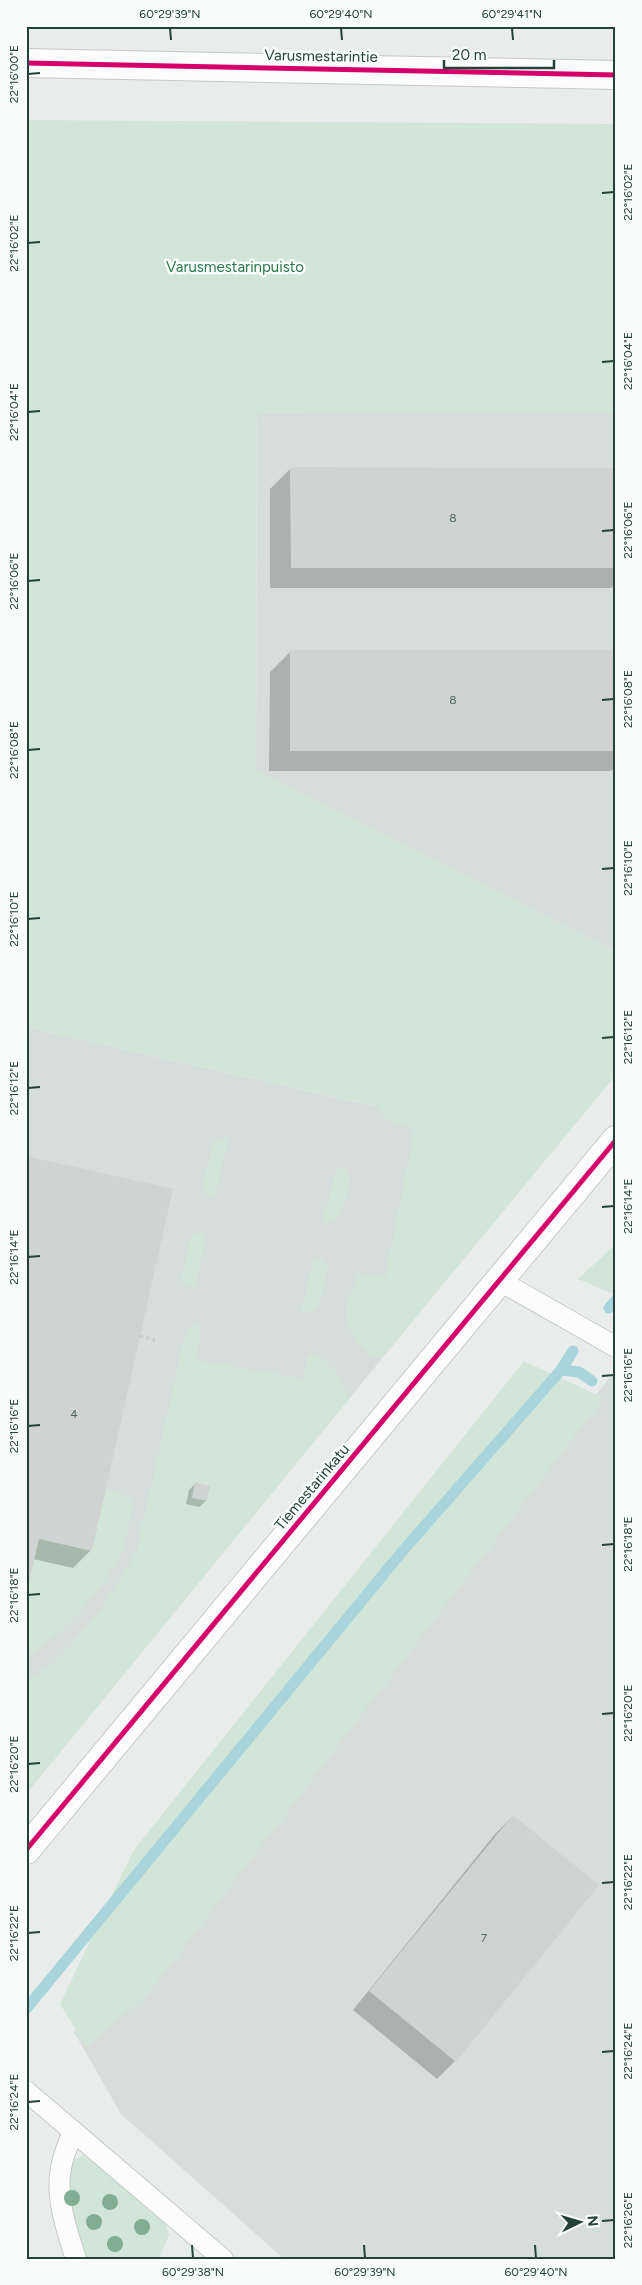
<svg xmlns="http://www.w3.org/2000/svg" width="642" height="2285" viewBox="0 0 642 2285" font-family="Figtree,sans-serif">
	<rect width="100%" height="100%" fill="#e8edeb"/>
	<g fill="#d6dedb">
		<polygon points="257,413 616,413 616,952 256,771"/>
		<polygon points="26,1027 555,1147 26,1794"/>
		<polygon points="616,1370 616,2259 284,2259 121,2114 74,2032"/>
	</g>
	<g fill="#d1e6d8">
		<path d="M26,120L616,124V413L257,414L256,771L616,952V1075L382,1358C365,1360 343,1325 346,1310C348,1297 355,1284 359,1273L385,1278L415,1130L387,1120L376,1106L26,1027Z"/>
		<polygon points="228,1139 215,1197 205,1194 203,1186 213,1143 219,1140"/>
		<path d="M337,1168L346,1170L350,1178C346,1191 344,1223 327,1223L323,1220Z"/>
		<polygon points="197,1232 206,1234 195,1290 187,1286 181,1281 191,1237"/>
		<polygon points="616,1244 616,1295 578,1279"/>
		<polygon points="314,1258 319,1258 328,1267 317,1309 312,1312 305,1313 302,1310"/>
		<path d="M197,1325L201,1330L196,1360L303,1379L308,1356L312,1353C328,1358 347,1383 348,1400L26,1794V1681L45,1670L68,1648L102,1608L136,1554L186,1332L191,1327Z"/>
		<polygon points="524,1361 604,1398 148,1994 86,2047 60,2004 133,1851"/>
		<path d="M105,1491L127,1496L132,1502C130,1519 127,1539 120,1554C103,1591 61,1637 26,1658V1594L39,1539Z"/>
		<polygon points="83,2156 102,2167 165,2222 169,2235 159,2259 83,2259 65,2188 73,2160"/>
	</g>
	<g fill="#0003">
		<polygon points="291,468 616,469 616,584 611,588 270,588 270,489"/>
		<polygon points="291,651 616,651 616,767 611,771 269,771 270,672"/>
		<polygon points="26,1157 91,1550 73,1568 33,1559 26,1588"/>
		<polygon points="196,1483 206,1501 199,1507 186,1504 189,1490"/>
		<polygon points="513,1816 455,2061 437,2079 353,2010 495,1834"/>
	</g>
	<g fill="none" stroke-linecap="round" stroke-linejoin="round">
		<g stroke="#a9d4db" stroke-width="11">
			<polyline points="609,1308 616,1300"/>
			<polyline points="561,1370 579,1372 592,1381"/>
			<polyline points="26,2009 401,1553 561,1370 573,1351"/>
		</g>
	</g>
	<g fill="#cfd4d2">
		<polygon points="290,467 616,468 616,568 291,568"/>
		<rect x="290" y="650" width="326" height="101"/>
		<polygon points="26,1156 173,1189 92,1551 39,1539 27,1590"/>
		<polygon points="195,1482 210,1486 207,1501 192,1498"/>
		<polygon points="513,1815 599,1885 456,2062 369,1991"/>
	</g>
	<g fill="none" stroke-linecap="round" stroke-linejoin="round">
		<defs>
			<g id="lane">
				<polyline points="500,1281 616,1347"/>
				<polyline points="26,2091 223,2259"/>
				<path d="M73,2131C69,2143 63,2155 61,2168C55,2198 67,2231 76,2259"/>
			</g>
			<g id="street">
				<polyline points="26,63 616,75"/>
				<polyline points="26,1850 616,1140"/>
			</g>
		</defs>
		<use href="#lane" stroke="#c5cac8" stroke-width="22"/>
		<use href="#street" stroke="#c5cac8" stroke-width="30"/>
		<polyline stroke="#c3ccca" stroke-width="3" stroke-dasharray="2.5 4" stroke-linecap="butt" points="140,1336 159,1341"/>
		<use href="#lane" stroke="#fcfcfc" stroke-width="20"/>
		<use href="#street" stroke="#fcfcfc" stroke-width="28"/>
		<defs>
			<g id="cycleway">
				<polyline points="26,63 616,75"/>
				<polyline points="26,1850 616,1140"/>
			</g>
		</defs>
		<use href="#cycleway" stroke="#f7fbf9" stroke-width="8"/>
		<use href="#cycleway" stroke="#d6006c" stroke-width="5"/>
	</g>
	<g fill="#81ae93">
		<circle cx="72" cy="2198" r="8"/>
		<circle cx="110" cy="2202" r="8"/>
		<circle cx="94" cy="2222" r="8"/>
		<circle cx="142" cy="2227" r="8"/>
		<circle cx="115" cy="2244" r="8"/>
	</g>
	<path fill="none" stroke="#24423a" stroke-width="2" d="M170,28L171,40M341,28L342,40M512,28L513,40M28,74L40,73M602,193L614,192M28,243L40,242M602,362L614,361M28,412L40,411M602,531L614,530M28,581L40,580M602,700L614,699M28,750L40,749M602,869L614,868M28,919L40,918M602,1038L614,1037M28,1088L40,1087M602,1207L614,1206M28,1257L40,1256M602,1376L614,1375M28,1426L40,1425M602,1545L614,1544M28,1595L40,1594M602,1714L614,1713M28,1764L40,1763M602,1883L614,1882M28,1933L40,1932M602,2052L614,2051M28,2102L40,2101M602,2221L614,2220M192,2245L193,2258M364,2245L365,2258M535,2245L536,2258"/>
	<g text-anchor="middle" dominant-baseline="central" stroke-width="5" stroke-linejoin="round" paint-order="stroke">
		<g font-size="12" fill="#506761">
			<text x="453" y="518">8</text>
			<text x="453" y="700">8</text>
			<text x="74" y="1414">4</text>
			<text x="484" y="1938">7</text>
		</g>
		<g font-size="15" fill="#24423a" stroke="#f7fbf9">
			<text transform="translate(321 56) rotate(1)">Varusmestarintie</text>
			<text transform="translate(312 1487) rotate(-50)">Tiemestarinkatu</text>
		</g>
		<g font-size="15" fill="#2d7a4b" stroke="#f7fbf9">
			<text x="235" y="267">Varusmestarinpuisto</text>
		</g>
	</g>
	<rect width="642" height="2285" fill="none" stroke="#f7fbf9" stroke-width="55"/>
	<g transform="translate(580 2222) rotate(85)" stroke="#f7fbf9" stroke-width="4" paint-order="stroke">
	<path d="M0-4L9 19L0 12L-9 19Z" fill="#24423a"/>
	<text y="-8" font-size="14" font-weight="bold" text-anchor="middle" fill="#24423a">N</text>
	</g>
	<path d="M444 60v8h110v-8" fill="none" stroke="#24423a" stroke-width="2.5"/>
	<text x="452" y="60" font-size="15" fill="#24423a" stroke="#f7fbf9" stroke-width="4" paint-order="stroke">20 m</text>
	<rect x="28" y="28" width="586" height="2230" fill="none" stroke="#24423a" stroke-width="2"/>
	<g font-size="12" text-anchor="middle" fill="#24423a">
		<text x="170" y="18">60°29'39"N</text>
		<text x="341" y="18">60°29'40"N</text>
		<text x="512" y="18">60°29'41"N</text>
		<text transform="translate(14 74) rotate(-90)" y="4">22°16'00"E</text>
		<text transform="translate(628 192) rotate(-90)" y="4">22°16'02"E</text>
		<text transform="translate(14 243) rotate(-90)" y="4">22°16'02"E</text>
		<text transform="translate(628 361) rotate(-90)" y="4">22°16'04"E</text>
		<text transform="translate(14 412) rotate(-90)" y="4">22°16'04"E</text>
		<text transform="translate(628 530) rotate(-90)" y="4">22°16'06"E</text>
		<text transform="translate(14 581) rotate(-90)" y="4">22°16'06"E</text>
		<text transform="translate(628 699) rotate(-90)" y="4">22°16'08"E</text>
		<text transform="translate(14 750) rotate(-90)" y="4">22°16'08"E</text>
		<text transform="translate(628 868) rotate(-90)" y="4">22°16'10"E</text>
		<text transform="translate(14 919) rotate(-90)" y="4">22°16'10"E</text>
		<text transform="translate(628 1037) rotate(-90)" y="4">22°16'12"E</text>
		<text transform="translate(14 1088) rotate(-90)" y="4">22°16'12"E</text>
		<text transform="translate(628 1206) rotate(-90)" y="4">22°16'14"E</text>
		<text transform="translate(14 1257) rotate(-90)" y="4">22°16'14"E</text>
		<text transform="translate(628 1375) rotate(-90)" y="4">22°16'16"E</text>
		<text transform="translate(14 1426) rotate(-90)" y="4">22°16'16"E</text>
		<text transform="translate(628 1544) rotate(-90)" y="4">22°16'18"E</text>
		<text transform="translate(14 1595) rotate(-90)" y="4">22°16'18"E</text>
		<text transform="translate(628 1713) rotate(-90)" y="4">22°16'20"E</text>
		<text transform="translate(14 1764) rotate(-90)" y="4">22°16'20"E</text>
		<text transform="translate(628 1882) rotate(-90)" y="4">22°16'22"E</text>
		<text transform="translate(14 1933) rotate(-90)" y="4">22°16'22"E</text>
		<text transform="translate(628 2051) rotate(-90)" y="4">22°16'24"E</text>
		<text transform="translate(14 2102) rotate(-90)" y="4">22°16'24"E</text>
		<text transform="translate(628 2220) rotate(-90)" y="4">22°16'26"E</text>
		<text x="193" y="2276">60°29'38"N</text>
		<text x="365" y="2276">60°29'39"N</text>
		<text x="536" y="2276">60°29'40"N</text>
	</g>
</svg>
